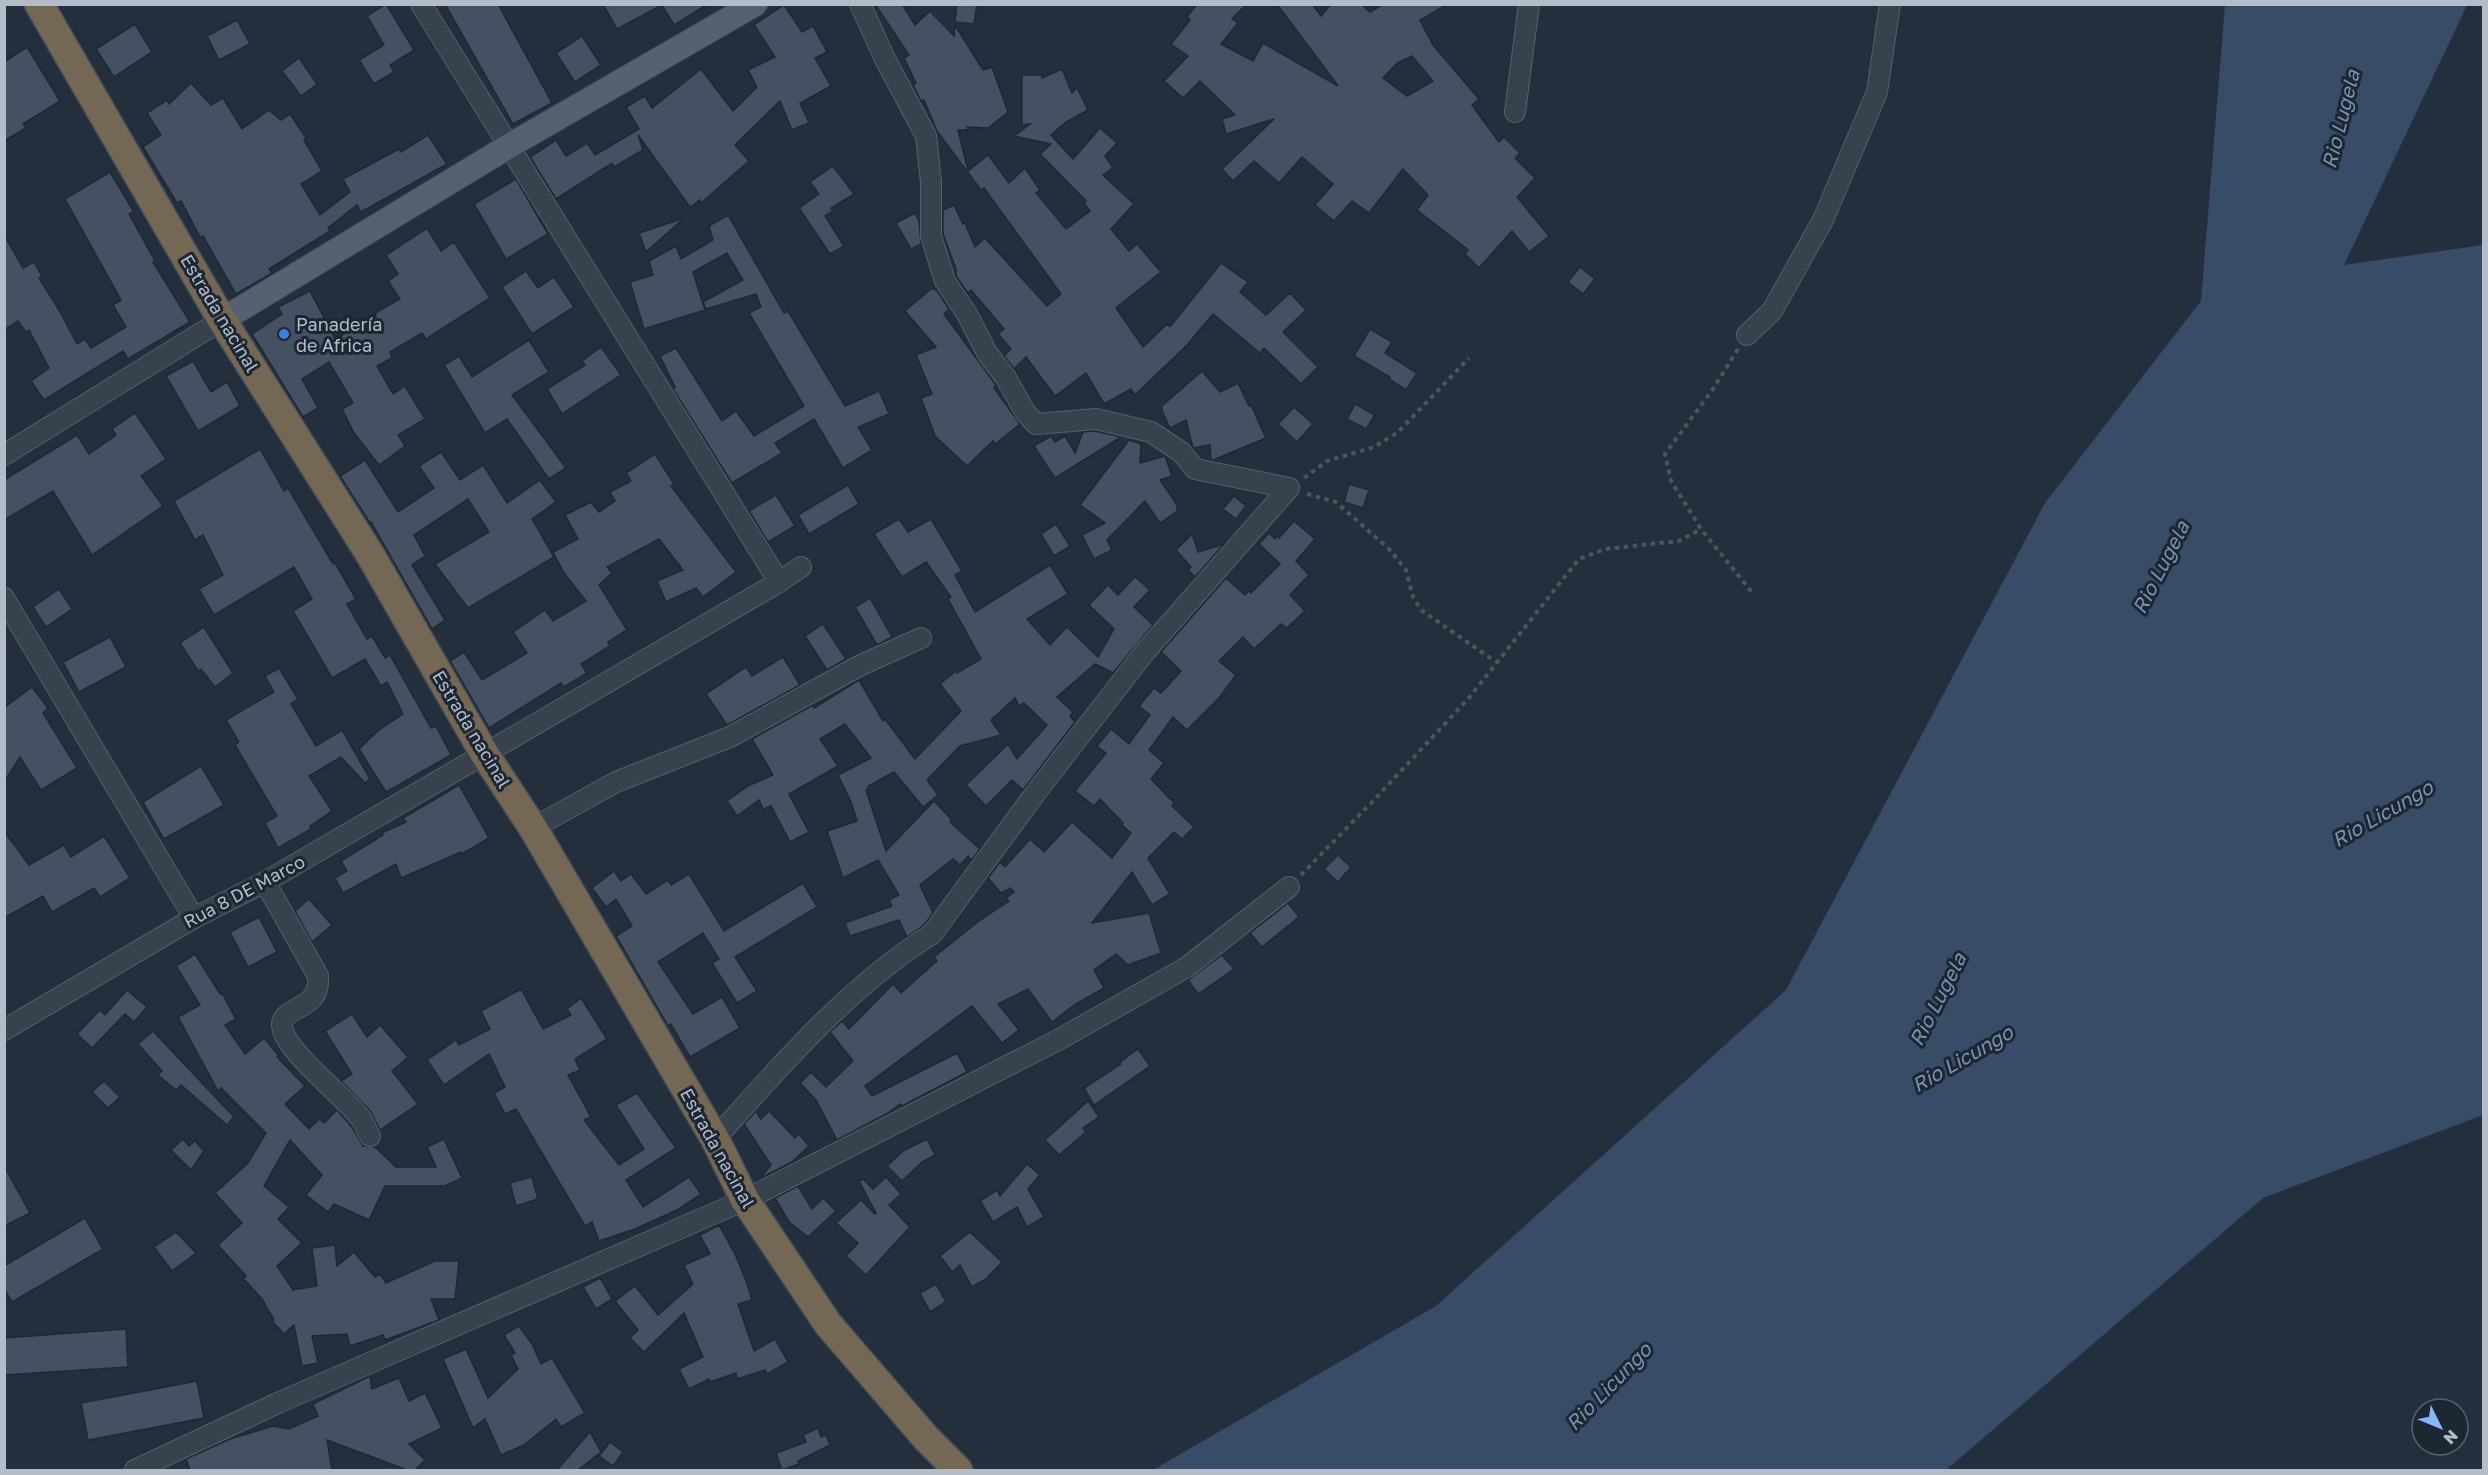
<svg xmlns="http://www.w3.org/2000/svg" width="2488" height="1475" viewBox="0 0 2488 1475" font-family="'Golos Text',sans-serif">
	<rect width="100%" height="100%" fill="#242f3e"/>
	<polygon fill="#394c67" points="2225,5 2467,5 2344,265 2483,245 2483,1115 2263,1198 1946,1470 1153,1470 1436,1306 1786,990 2045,503 2201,301"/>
	<g fill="#455162" stroke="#1f2835" stroke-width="1.5" fill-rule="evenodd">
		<polygon points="386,4 414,50 390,65 394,72 374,84 359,60 384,45 367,16"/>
		<polygon points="445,4 498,4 552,103 513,124"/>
		<polygon points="603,4 708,4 674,25 662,5 617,29"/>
		<polygon points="875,4 902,4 915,25 930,11 954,36 955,25 983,70 992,67 1008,112 988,128 967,127 969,130 958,130 968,171 988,155 1009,183 1025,168 1040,190 1036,193 1066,229 1090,211 1084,203 1086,201 1040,154 1051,144 1014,136 1030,124 1022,125 1022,75 1042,75 1042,78 1062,69 1072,93 1077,88 1088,110 1066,122 1051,135 1073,159 1100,128 1117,143 1105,156 1113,168 1103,175 1134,204 1111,229 1129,251 1137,244 1161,272 1116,308 1143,347 1167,324 1170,327 1221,263 1248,282 1240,292 1266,315 1290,293 1306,310 1283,332 1318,367 1301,384 1264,348 1260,353 1213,314 1187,345 1135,395 1131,389 1104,404 1086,373 1055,396 1026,357 1014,369 1004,356 1011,349 998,334 1004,329 971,290 968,293 956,276 956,269 943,234 943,210 954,205 963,224 965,223 975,247 985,238 1047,306 1061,294 984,188 981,190 937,131 924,100 921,101 913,85 916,83 904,58 909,55"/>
		<polygon points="957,4 977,4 974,24 955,22"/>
		<path d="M1197,4H1247L1232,19L1238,23L1221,44L1253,61L1263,43L1338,86L1277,4H1312L1321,16L1331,4H1361L1370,12L1384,4H1448L1420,20L1433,45L1479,99L1472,105L1499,142L1504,137L1520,153L1515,158L1535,178L1517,197L1549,236L1529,252L1512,231L1479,268L1465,254L1468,250L1417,210L1428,195L1403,169L1369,213L1352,201L1334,221L1315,205L1333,184L1302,157L1279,183L1254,161L1233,181L1222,169L1274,119L1226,134L1222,119L1235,115L1200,81L1183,98L1164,81L1188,56L1171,44L1190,20L1187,17ZM1412,56L1433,81L1407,96L1383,78L1397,63Z"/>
		<polygon points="784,5 802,32 813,26 827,52 815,58 831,86 800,103 809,123 792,130 780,101 735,145 749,161 701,203 700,200 690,207 638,135 643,150 614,167 612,163 556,199 530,157 556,140 566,156 587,143 595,155 639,129 626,107 645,96 652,108 701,69 733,111 757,87 748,70 775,57 754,25"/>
		<polygon points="237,20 250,44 219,60 207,36"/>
		<polygon points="135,24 152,52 114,77 96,49"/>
		<polygon points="582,36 601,65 575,82 556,53"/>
		<polygon points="27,47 60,101 23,124 26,128 4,141 4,62"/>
		<polygon points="299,58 317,84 301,96 282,71"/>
		<polygon points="191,83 211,105 223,98 242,129 269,110 281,120 290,114 306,138 304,140 322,171 301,184 320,215 350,192 343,179 399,149 401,152 428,135 447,164 361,212 357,205 328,228 330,231 269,269 272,273 236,294 203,236 200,237 181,201 177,203 143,147 161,135 147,113 167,100 169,104"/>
		<polygon points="833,166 854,194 831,208 833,211 825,216 844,246 830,254 799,208 819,194 810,182"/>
		<polygon points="110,172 134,212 129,214 155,261 153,262 190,322 128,359 123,351 44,400 31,381 49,368 29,330 26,332 18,321 4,330 4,235 23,268 34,262 42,276 39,278 59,310 77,344 85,339 91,348 126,327 113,305 121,300 65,199"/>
		<polygon points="516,179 548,234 506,259 474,204"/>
		<polygon points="915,213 919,221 921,244 911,249 896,223"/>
		<polygon points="728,215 784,313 788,311 845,406 879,391 889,414 858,427 872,450 843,468 814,419 775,443 782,453 732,483 673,389 675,387 660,356 676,348 722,421 736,411 754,436 804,406 749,313 761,307 756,294 706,309 703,302 743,280 727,253 693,272 705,310 644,329 630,282 653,275 649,261 676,246 681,259 713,240 709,226"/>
		<polygon points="684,218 646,252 639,233"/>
		<polygon points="427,228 441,251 454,242 490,298 426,339 422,333 390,352 392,358 377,366 393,394 405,386 425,419 398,435 405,446 379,465 354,433 342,409 353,403 329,362 302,379 318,408 303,417 252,334 282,314 278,307 310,291 335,339 376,316 375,313 400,299 388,281 398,274 386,255"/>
		<polygon points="1580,267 1595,279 1583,294 1568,282"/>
		<polygon points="526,271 538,288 554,277 574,307 532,334 502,287"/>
		<polygon points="932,288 934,290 936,289 949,309 944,314 996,385 994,388 1020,424 995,444 993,441 967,466 935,436 921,398 932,394 916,355 936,347 905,311"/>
		<polygon points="1370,329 1392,342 1385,353 1417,373 1406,390 1389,379 1390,377 1354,356"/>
		<polygon points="529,340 549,372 512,395 566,468 549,479 507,419 485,433 444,365 459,356 472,377"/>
		<polygon points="601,347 621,375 562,414 547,389 585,365 582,361"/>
		<polygon points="193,361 211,392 227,382 240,406 198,431 166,376"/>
		<polygon points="1202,371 1220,392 1238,383 1249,406 1251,405 1266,438 1213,460 1211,460 1210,445 1193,448 1186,420 1170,428 1162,411 1162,406"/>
		<polygon points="1355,404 1375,415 1366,429 1347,419"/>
		<polygon points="1294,407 1313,424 1297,442 1278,424"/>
		<polygon points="135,413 166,459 141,476 163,506 92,555 53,491 4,520 4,480 77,435 89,454 116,435 112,429"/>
		<polygon points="1095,431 1121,437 1055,478 1034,446 1051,436 1055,442 1065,436 1075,453 1083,432"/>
		<polygon points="1129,440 1141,444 1140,463 1165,456 1172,476 1160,480 1177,505 1177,511 1160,523 1145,501 1107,540 1112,550 1094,559 1082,535 1105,523 1080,505"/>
		<polygon points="260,449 284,491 288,488 333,564 335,563 356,599 347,604 367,639 372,636 385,658 390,655 431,728 436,726 451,755 386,792 359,749 380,729 403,714 387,682 381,686 365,659 332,678 293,611 312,599 294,567 214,615 199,589 223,575 203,535 195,540 174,501"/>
		<polygon points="441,452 460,480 483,465 507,503 540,480 556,502 532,519 554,557 468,608 435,564 489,532 468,499 414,535 425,556 412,565 445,620 432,629 371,522 370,523 340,476 365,460 398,512 434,488 419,466"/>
		<polygon points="655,454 674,484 671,486 736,572 703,597 696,588 666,602 657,581 683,570 659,539 607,567 612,573 599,585 627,630 608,642 610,646 581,664 587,673 564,687 561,683 489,728 450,661 464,652 482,680 527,653 513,632 545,610 553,621 586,601 564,573 553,552 578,539 565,515 591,502 599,512 615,501 610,492 631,481 626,473"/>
		<polygon points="1349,484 1369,490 1363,508 1344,502"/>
		<polygon points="848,485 859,504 809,534 798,515"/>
		<polygon points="776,495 795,526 768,542 749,511"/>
		<polygon points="1234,496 1246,506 1236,519 1223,509"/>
		<polygon points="899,519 908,532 931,519 962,571 955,575 975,612 1050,565 1068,594 1027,619 1050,645 1067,627 1098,657 1114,629 1089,605 1108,585 1118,595 1135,577 1150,590 1134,607 1153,625 1113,673 1095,664 1057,697 1073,712 1070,716 1075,722 1023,790 1012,780 986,806 966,785 1008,744 1017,759 1047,725 1024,703 1019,706 1015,698 991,720 1001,735 960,746 927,780 938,795 923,807 894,772 868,786 869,788 866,790 886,851 934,801 952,820 950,822 980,849 972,860 968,856 960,865 953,859 920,885 933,913 924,925 907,937 899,920 850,936 845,923 892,906 889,900 899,895 878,860 843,878 827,831 857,821 851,802 838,775 871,758 845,724 820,739 838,766 789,794 809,832 790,842 771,806 763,809 759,800 737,816 727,801 748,786 773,775 752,739 813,705 814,708 859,680 883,721 885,719 915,759 961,711 940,684 956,671 957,673 981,659 948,599 951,597 926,562 902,577 874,534"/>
		<polygon points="1294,521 1315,539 1296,561 1309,575 1290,595 1305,611 1287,628 1281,624 1254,649 1243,637 1219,661 1236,675 1219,698 1187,730 1173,717 1149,750 1164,763 1151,779 1174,803 1172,806 1194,827 1182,839 1174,832 1148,858 1170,894 1152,905 1132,872 1092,923 1149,913 1161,953 1128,965 1116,954 1094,970 1104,988 1076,1004 1052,1022 1028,989 998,1004 1019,1030 1002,1043 972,1006 865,1086 872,1096 957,1053 967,1072 902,1106 900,1104 888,1113 837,1140 816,1100 800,1083 811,1072 826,1087 853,1061 830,1032 842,1021 849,1029 893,984 901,993 937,961 934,957 979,921 1009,901 1006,898 1014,892 1011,888 1001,893 988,878 1000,862 1005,867 1030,839 1044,852 1072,822 1112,858 1131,833 1122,825 1123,823 1100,799 1094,806 1075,791 1106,753 1097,746 1111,729 1129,744 1150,715 1139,706 1154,688 1161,693 1181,671 1161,652 1226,578 1245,595 1249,591 1251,593 1280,564 1259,544 1269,533 1275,539 1277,536 1279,538"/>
		<polygon points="1056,524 1070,546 1054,556 1041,534"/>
		<polygon points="1192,534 1198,552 1224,544 1195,577 1188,570 1191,567 1176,550"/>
		<polygon points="59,589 72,609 46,627 33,607"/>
		<polygon points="870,598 892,637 877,645 855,607"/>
		<polygon points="823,624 846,659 827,670 805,636"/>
		<polygon points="204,627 233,673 215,687 201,669 198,671 180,643"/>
		<polygon points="110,637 126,667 79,692 63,662"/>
		<polygon points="783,657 800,685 727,725 706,694 746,667 752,676"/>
		<polygon points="279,668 298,699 291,704 316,746 342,730 370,779 365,783 341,757 309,776 332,811 310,826 311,829 278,848 265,823 277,816 235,745 239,742 226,720 274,692 265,676"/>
		<polygon points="32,687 48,708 43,713 77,768 41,790 20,757 4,782 4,708"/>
		<polygon points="201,766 224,805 164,839 143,802"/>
		<polygon points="459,785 489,838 462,854 461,852 401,878 396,864 343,893 335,878 347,871 341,861 383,835 382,833 406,822 403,818"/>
		<polygon points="4,831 29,865 64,845 71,857 104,836 130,878 100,897 94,888 52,912 43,896 4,918"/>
		<polygon points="1338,855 1351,867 1338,882 1324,869"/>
		<polygon points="614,871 621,881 631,874 646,894 668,880 671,885 689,874 724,931 803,883 817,907 735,957 757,991 737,1003 712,963 719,959 703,933 658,962 693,1014 722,997 740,1028 690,1057 671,1024 668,1026 616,936 632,926 616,899 606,907 592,888"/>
		<polygon points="309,899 332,925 312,942 295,911"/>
		<polygon points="1288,903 1299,917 1262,947 1250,933"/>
		<polygon points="259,917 277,952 248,967 230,932"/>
		<polygon points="195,954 220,994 222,993 236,1019 225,1025 245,1054 264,1038 279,1056 277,1057 305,1086 285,1104 309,1129 319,1119 324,1123 337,1110 352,1127 363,1146 375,1147 396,1167 436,1167 427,1147 444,1139 462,1178 445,1186 385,1186 369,1220 334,1204 328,1212 306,1195 322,1175 290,1140 264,1186 289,1207 278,1219 302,1243 277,1266 293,1290 317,1286 312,1248 335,1245 337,1266 354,1252 375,1277 380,1274 386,1283 435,1261 459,1261 455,1299 431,1299 439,1320 385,1340 383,1335 350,1346 347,1334 312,1336 318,1363 302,1366 294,1325 284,1334 272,1321 274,1320 262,1299 243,1278 246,1276 218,1245 242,1223 215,1193 248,1163 266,1133 221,1088 218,1091 178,1017 200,1005 176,966"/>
		<polygon points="1222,955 1234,969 1198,994 1188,980"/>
		<polygon points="521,989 543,1029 571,1015 567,1009 581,998 607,1039 575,1059 580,1070 568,1075 591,1117 584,1120 619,1165 644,1149 616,1105 637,1093 676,1148 626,1180 643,1207 689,1177 701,1194 677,1210 635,1229 599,1241 592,1222 585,1226 516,1109 505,1114 494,1093 505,1087 489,1054 444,1085 427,1060 456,1040 459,1045 490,1029 481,1011"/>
		<polygon points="127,990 147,1007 134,1022 125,1014 92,1048 77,1034 100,1010 105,1015"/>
		<polygon points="352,1014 367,1037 380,1025 408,1057 392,1071 418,1104 380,1130 371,1112 341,1081 352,1074 325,1031"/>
		<polygon points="153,1031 234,1117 227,1125 181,1085 176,1090 158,1075 162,1071 138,1044"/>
		<polygon points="1138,1049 1150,1066 1094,1105 1084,1088 1121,1064 1120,1062"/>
		<polygon points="104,1081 120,1097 108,1108 92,1092"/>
		<polygon points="1088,1101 1099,1117 1083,1128 1086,1132 1059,1155 1045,1140"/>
		<polygon points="756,1111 761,1119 769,1111 795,1138 799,1134 809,1146 792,1162 763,1177 762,1176 771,1165 744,1124"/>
		<polygon points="183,1139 189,1146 195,1141 204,1151 191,1170 171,1150"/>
		<polygon points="927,1139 935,1155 922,1162 902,1181 887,1166 903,1151"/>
		<polygon points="1027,1164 1040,1175 1028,1189 1044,1217 1027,1227 1017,1207 993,1222 980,1201 997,1190 1000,1196"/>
		<polygon points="4,1166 30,1213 4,1226"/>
		<polygon points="532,1177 538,1199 516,1206 510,1183"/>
		<polygon points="886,1177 901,1194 889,1205 910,1227 866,1275 846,1256 858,1243 836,1223 861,1200 875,1214 876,1213 859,1181 863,1179 873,1189"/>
		<polygon points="798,1186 812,1209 823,1198 836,1211 808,1237 789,1222 775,1198"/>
		<polygon points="85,1218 103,1249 12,1302 4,1289 4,1266"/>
		<polygon points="719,1225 735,1254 746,1281 752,1300 738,1304 754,1351 775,1339 788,1362 767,1374 765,1370 737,1379 736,1373 710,1382 709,1379 689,1389 679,1369 703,1357 684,1313 644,1352 630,1338 638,1330 615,1301 635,1286 658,1315 693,1284 684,1265 710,1254 700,1235"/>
		<polygon points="176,1232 196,1253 172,1271 154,1247"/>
		<polygon points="970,1232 1002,1262 986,1279 972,1287 960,1265 952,1272 940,1256"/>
		<polygon points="600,1278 612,1299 596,1309 583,1287"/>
		<polygon points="936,1284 946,1302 930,1312 920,1293"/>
		<polygon points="519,1326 532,1344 541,1364 552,1358 585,1413 561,1427 556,1419 524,1445 501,1455 485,1419 473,1428 443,1359 466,1349 488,1398 518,1369 511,1355 515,1353 504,1335"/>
		<polygon points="126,1329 128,1367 4,1375 4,1338"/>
		<polygon points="370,1376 372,1389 399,1378 409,1401 425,1393 442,1428 409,1444 425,1460 415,1470 407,1470 327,1440 332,1470 190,1470 186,1459 230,1439 273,1426 289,1429 318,1416 313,1404"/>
		<polygon points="197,1381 204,1418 88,1440 81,1403"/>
		<polygon points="818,1428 821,1437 826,1435 830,1445 798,1461 799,1464 782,1470 776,1453 806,1442 803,1435"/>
		<polygon points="590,1432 601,1452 578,1470 557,1470"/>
		<polygon points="610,1442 623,1452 613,1466 599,1456"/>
	</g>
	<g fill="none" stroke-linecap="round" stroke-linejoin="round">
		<defs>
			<g id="minor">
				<polyline points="860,4 885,59 926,136 931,182 931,236 945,281 967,314 987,353 1006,378 1025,412 1036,424 1096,419 1151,432 1181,452 1195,469 1289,488"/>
				<polyline points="1515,112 1529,4"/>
				<polyline points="1747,335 1772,311 1823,220 1877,92 1890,4"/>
				<polyline points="4,455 222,320"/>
				<polyline points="779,582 801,567"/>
				<polyline points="4,598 194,918"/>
				<polyline points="533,828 616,782 730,737 859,666 921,638"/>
				<path d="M265,882L318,976C321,1011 284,1005 282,1024C281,1049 347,1098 362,1120C365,1125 367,1131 370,1136"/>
				<polyline points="4,1030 194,918 265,882 779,582 421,4"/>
				<path d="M715,1139C780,1066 849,986 932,934L1040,787L1144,653L1289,488"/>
				<polyline points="135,1470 280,1402 745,1200 1060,1039 1187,967 1289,887"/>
			</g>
			<polyline id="major" points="222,320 509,146 755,4"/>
			<polyline id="highway" points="39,4 222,320 371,556 484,753 533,828 715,1139 745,1200 828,1324 926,1438 958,1470"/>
		</defs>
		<use href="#minor" stroke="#565f6c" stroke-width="22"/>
		<use href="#major" stroke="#414a57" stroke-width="26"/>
		<use href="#highway" stroke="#434c59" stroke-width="31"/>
		<g stroke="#44595c" stroke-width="4" stroke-dasharray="4.5 4.5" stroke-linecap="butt">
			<polyline points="1738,349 1713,389 1665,454 1671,481 1701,529 1754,595"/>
			<polyline points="1304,478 1327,461 1374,447 1397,433 1469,358"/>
			<polyline points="1307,494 1336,502 1390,550 1406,570 1413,597 1421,610 1496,662"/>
			<polyline points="1301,875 1374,800 1468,699 1579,559 1605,549 1679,541 1701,529"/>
		</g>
		<use href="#minor" stroke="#38414e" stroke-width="20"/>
		<use href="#major" stroke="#56606e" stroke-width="24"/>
		<use href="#highway" stroke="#746855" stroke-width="28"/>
	</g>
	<circle fill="#3f7fe0" stroke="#1d2633" stroke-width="2" cx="284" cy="334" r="6"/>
	<g text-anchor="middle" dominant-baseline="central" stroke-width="6" stroke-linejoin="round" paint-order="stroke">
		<g font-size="18" fill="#b4bcc9" stroke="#1d2633">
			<text transform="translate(220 313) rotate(59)">Estrada nacinal</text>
			<text transform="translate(472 729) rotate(59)">Estrada nacinal</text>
			<text transform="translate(244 891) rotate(-28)">Rua 8 DE Marco</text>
			<text transform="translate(718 1148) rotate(61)">Estrada nacinal</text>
		</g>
		<g font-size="18" fill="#b4bcc9" stroke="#1d2633" text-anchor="start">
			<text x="296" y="324">Panadería<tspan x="296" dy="21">de Africa</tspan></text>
		</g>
		<g font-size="20" font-style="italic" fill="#7c92b1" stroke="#1d2633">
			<text transform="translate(2340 119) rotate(-76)">Rio Lugela</text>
			<text transform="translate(2160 567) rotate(-63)">Rio Lugela</text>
			<text transform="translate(2382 813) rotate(-30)">Rio Licungo</text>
			<text transform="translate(1937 999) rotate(-63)">Rio Lugela</text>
			<text transform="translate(1962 1058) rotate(-30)">Rio Licungo</text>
			<text transform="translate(1608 1386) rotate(-46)">Rio Licungo</text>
		</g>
	</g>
	<rect width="2488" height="1475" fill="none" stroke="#b4bcc9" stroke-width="12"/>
	<g transform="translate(2440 1427) rotate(133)"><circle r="28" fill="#1d2633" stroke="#59626f" stroke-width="1.5"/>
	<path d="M0-4.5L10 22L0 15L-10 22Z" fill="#8ab4f8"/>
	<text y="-9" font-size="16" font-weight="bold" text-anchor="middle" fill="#b4bcc9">N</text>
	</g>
</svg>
